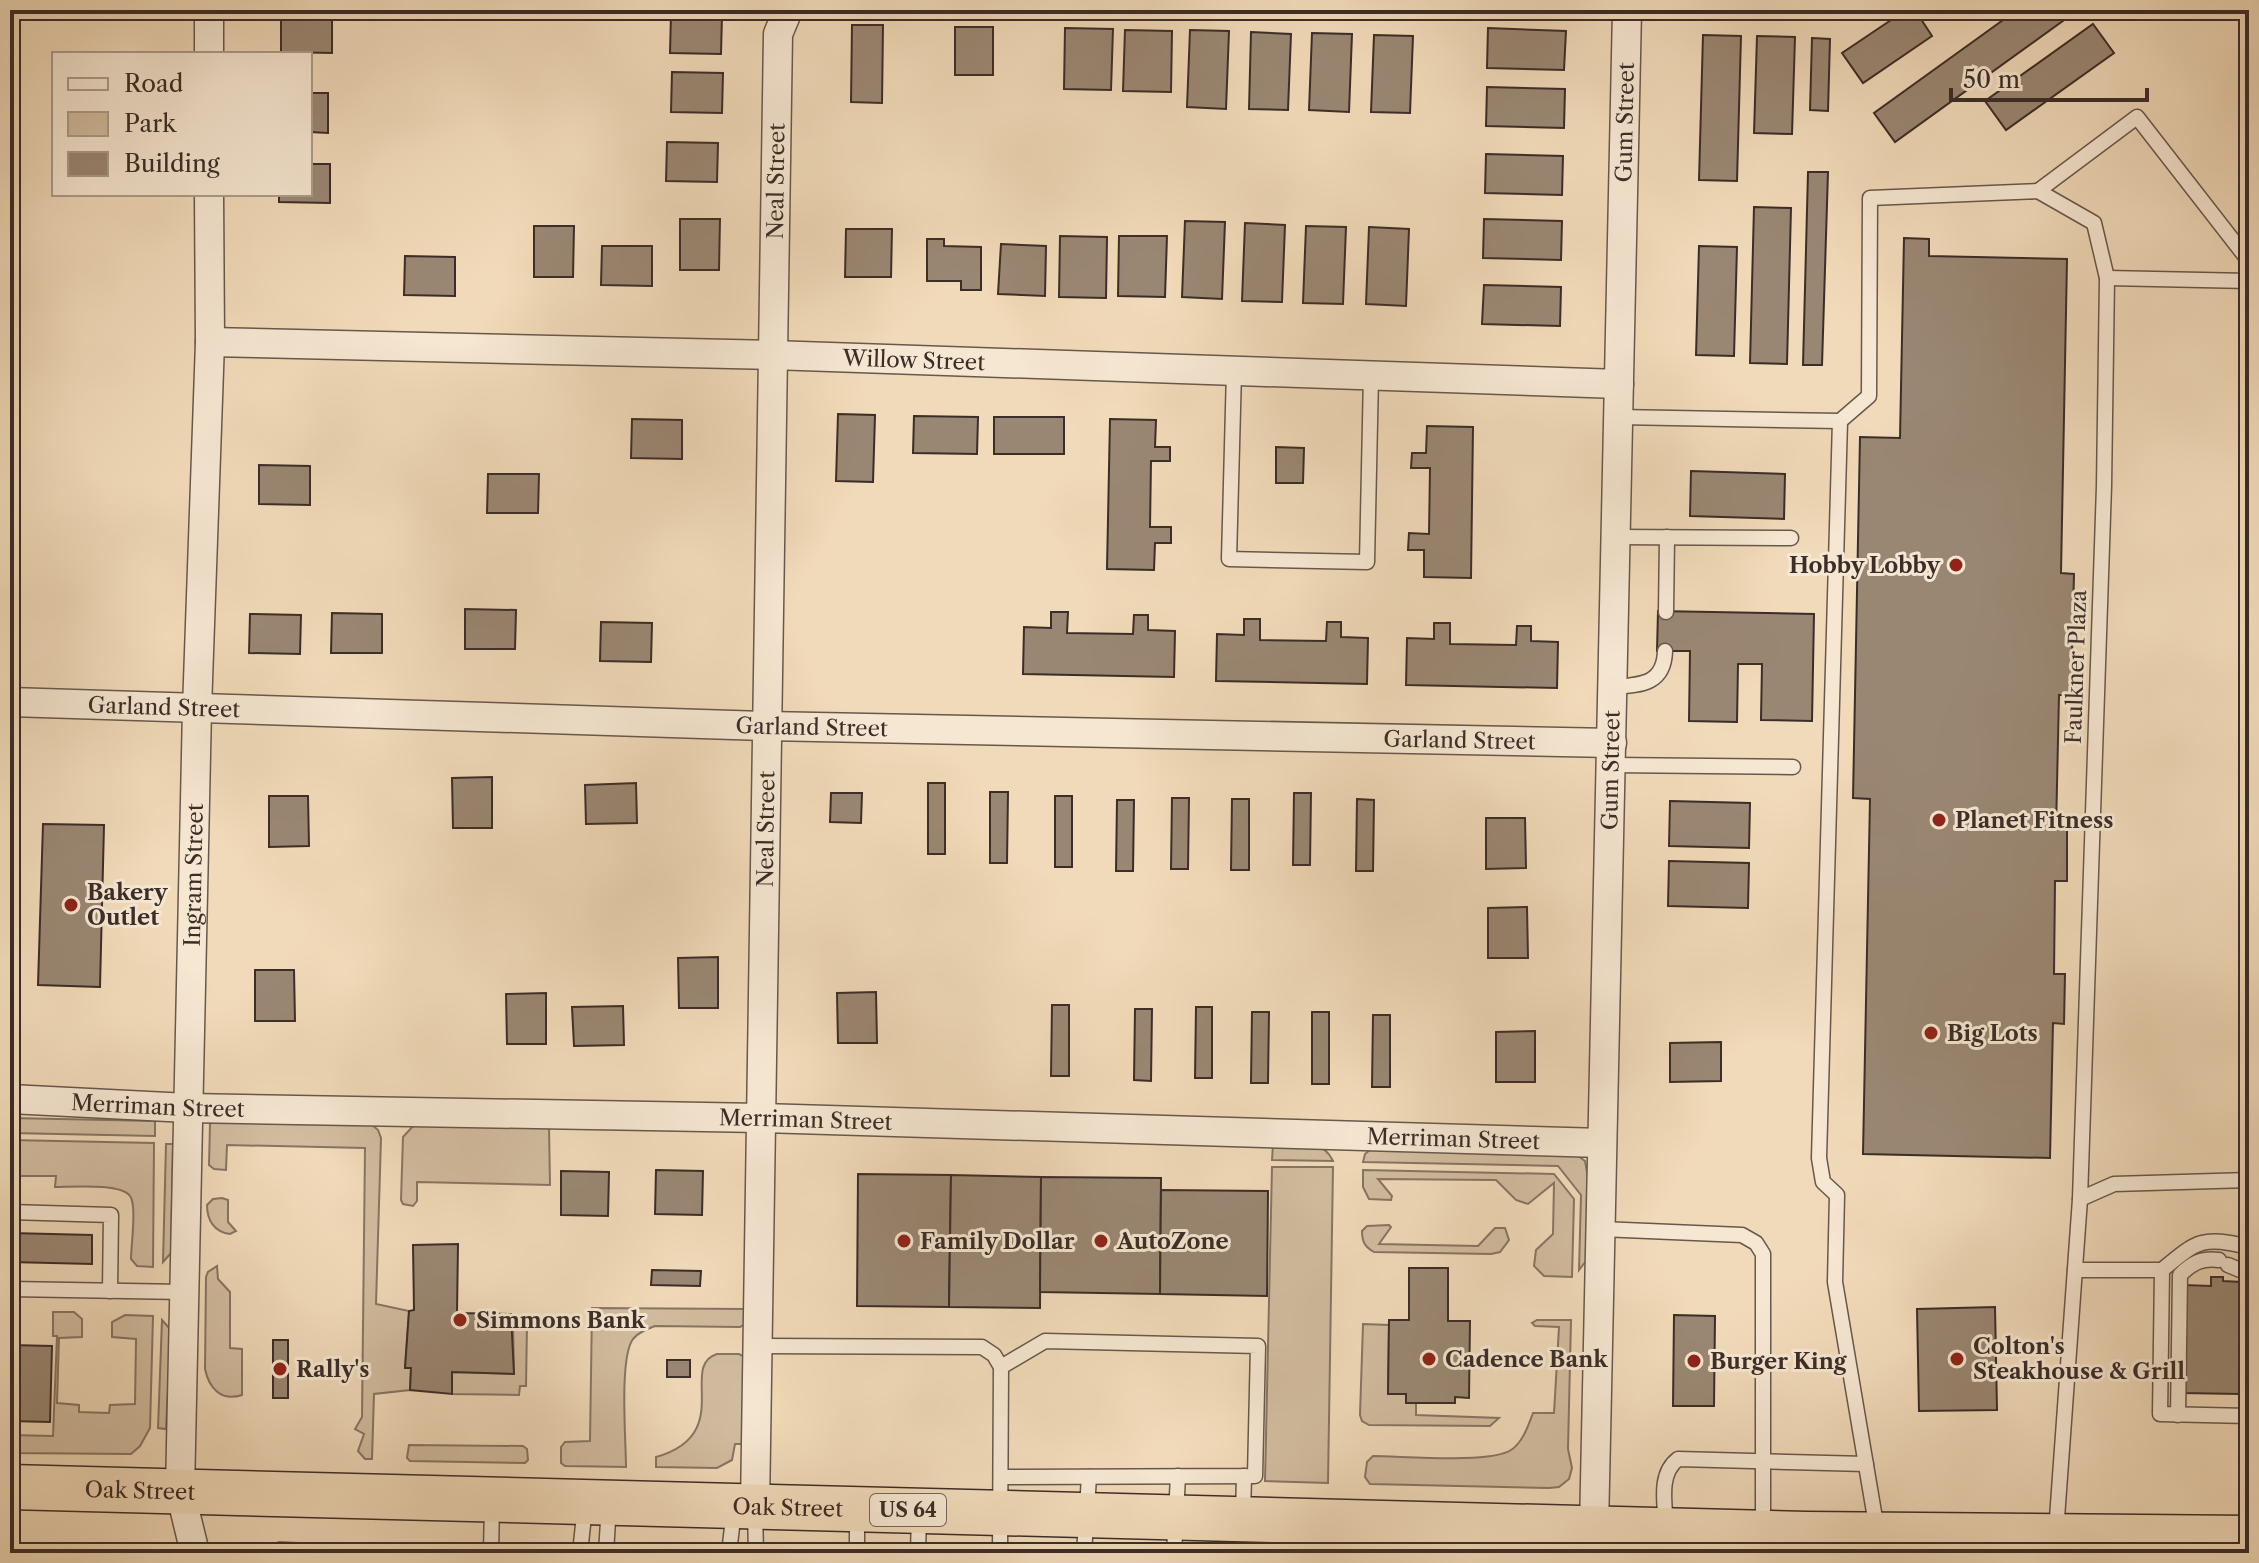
<svg xmlns="http://www.w3.org/2000/svg" width="2259" height="1563" viewBox="0 0 2259 1563" font-family="'Libre Caslon Text',serif">
	<rect width="100%" height="100%" fill="#f1dab9"/>
	<filter id="stains"><feTurbulence type="fractalNoise" baseFrequency=".0025" numOctaves="4"/><feColorMatrix values="0 0 0 0 .2 0 0 0 0 .09 0 0 0 0 .02 0 0 0 .5 -.17"/></filter>
	<radialGradient id="worn" r=".72"><stop offset=".6" stop-color="#630" stop-opacity="0"/><stop offset="1" stop-color="#630" stop-opacity=".3"/></radialGradient>
	<g fill="#d2bda0" stroke="#867564" stroke-width="2">
		<polygon points="10,1118 155,1121 155,1136 10,1133"/>
		<polygon points="215,1121 371,1124 378,1130 381,1138 376,1304 409,1311 405,1368 411,1368 410,1390 374,1394 372,1459 365,1459 358,1451 364,1434 355,1429 362,1417 365,1148 227,1145 226,1170 214,1169 209,1165 210,1124"/>
		<polygon points="414,1125 549,1126 550,1185 417,1182 417,1201 413,1206 403,1204 401,1200 403,1137"/>
		<path d="M10,1140L154,1143L153,1267L137,1266L131,1259C131,1246 137,1205 130,1196C121,1183 71,1187 55,1187L56,1176H10Z"/>
		<polygon points="166,1144 173,1144 171,1253 163,1262"/>
		<path d="M1273,1144C1295,1144 1322,1137 1333,1161L1272,1160Z"/>
		<polygon points="1371,1149 1577,1155 1585,1161 1588,1177 1586,1261 1579,1270 1581,1195 1558,1166 1363,1162 1365,1154"/>
		<polygon points="1272,1167 1333,1167 1328,1483 1265,1481"/>
		<polygon points="1363,1170 1554,1174 1574,1199 1572,1277 1544,1276 1534,1266 1536,1250 1553,1234 1554,1183 1528,1204 1516,1200 1496,1180 1378,1179 1392,1196 1391,1200 1369,1199 1363,1187"/>
		<path d="M222,1198L228,1200V1222L236,1231L230,1234C214,1232 207,1220 207,1205L213,1199Z"/>
		<path d="M1389,1225L1391,1227L1379,1244L1478,1246L1495,1228H1505L1509,1240L1500,1252L1491,1254L1374,1252C1365,1247 1362,1242 1362,1231L1367,1226Z"/>
		<path d="M217,1266L218,1279L230,1292V1348L242,1349V1395C221,1402 209,1388 205,1369L206,1277L208,1272Z"/>
		<path d="M592,1308L746,1309V1324L740,1327L655,1326C647,1329 639,1332 633,1339C619,1358 626,1441 626,1467L565,1466L561,1463V1447L565,1442L590,1441Z"/>
		<polygon points="53,1312 74,1312 82,1319 82,1337 59,1338 57,1403 79,1405 79,1412 109,1413 110,1405 135,1404 136,1339 112,1337 112,1322 125,1315 153,1316 150,1428 140,1446 131,1454 10,1453 10,1435 53,1436 57,1336 53,1336"/>
		<polygon points="162,1320 171,1330 166,1429 158,1428"/>
		<path d="M1537,1320H1571L1568,1449L1572,1468L1569,1479L1559,1487L1549,1488L1370,1484L1365,1477L1367,1462L1373,1456C1403,1456 1489,1464 1511,1450C1523,1442 1528,1426 1533,1413H1554L1559,1327L1535,1326L1532,1323Z"/>
		<polygon points="527,1324 526,1386 520,1386 519,1395 452,1394 452,1372 514,1374 513,1325"/>
		<polygon points="1363,1324 1389,1325 1388,1394 1406,1394 1406,1403 1416,1403 1416,1415 1499,1418 1490,1426 1369,1425 1362,1421 1360,1415"/>
		<path d="M717,1354H739L745,1357L744,1444H735L732,1460L717,1468L656,1467V1457C736,1434 678,1366 717,1354Z"/>
		<polygon points="409,1445 523,1446 527,1449 528,1460 525,1463 410,1461 407,1458"/>
		<polygon points="279,1542 378,1547 379,1553 250,1553"/>
	</g>
	<g fill="#9a8773" stroke="#3b2d28" stroke-width="2">
		<polygon points="1906,10 1915,10 1932,36 1863,83 1842,53"/>
		<polygon points="2017,10 2078,10 1895,142 1874,113"/>
		<polygon points="281,13 332,14 332,53 281,52"/>
		<polygon points="671,14 722,15 721,54 670,53"/>
		<polygon points="2093,24 2114,53 2006,130 1985,101"/>
		<polygon points="852,25 883,25 882,103 851,102"/>
		<rect x="955" y="27" width="38" height="48"/>
		<polygon points="1065,28 1113,29 1111,90 1064,89"/>
		<polygon points="1488,28 1566,31 1564,70 1487,68"/>
		<polygon points="1125,30 1172,31 1171,92 1123,91"/>
		<polygon points="1190,30 1229,31 1226,109 1187,107"/>
		<polygon points="1251,32 1291,34 1288,110 1249,109"/>
		<polygon points="1312,33 1352,34 1349,112 1309,110"/>
		<polygon points="1374,35 1413,36 1410,113 1371,112"/>
		<polygon points="1703,35 1741,36 1737,181 1699,180"/>
		<polygon points="1757,36 1795,37 1792,134 1754,133"/>
		<polygon points="1812,38 1830,39 1828,111 1810,110"/>
		<polygon points="672,72 723,73 722,113 671,112"/>
		<polygon points="1487,87 1565,89 1564,128 1486,126"/>
		<polygon points="310,93 328,93 328,133 310,132"/>
		<polygon points="667,142 718,143 717,182 666,181"/>
		<polygon points="1486,154 1563,156 1562,195 1485,193"/>
		<polygon points="310,164 330,164 330,203 279,202 279,194 310,194"/>
		<polygon points="1808,172 1828,172 1822,365 1803,365"/>
		<polygon points="1754,207 1791,208 1787,364 1750,363"/>
		<polygon points="680,219 720,219 719,270 680,270"/>
		<polygon points="1484,219 1562,221 1561,260 1483,258"/>
		<polygon points="1185,221 1225,222 1222,299 1182,297"/>
		<polygon points="1245,223 1285,225 1282,302 1242,301"/>
		<polygon points="534,226 574,226 573,277 534,277"/>
		<polygon points="1306,226 1346,227 1343,304 1303,303"/>
		<polygon points="1369,227 1409,229 1406,306 1366,304"/>
		<polygon points="846,229 892,229 891,277 845,277"/>
		<polygon points="1060,236 1107,237 1106,298 1059,297"/>
		<polygon points="1119,236 1167,236 1165,297 1118,296"/>
		<polygon points="1904,238 1929,239 1929,256 2067,259 2061,573 2074,574 2071,695 2059,695 2056,830 2067,830 2067,881 2055,881 2054,974 2065,974 2064,1024 2053,1023 2050,1158 1863,1154 1870,799 1853,798 1860,437 1900,438"/>
		<polygon points="927,239 944,239 944,246 981,247 981,290 961,290 961,281 927,281"/>
		<polygon points="1001,244 1046,246 1045,296 998,294"/>
		<polygon points="602,246 652,246 652,286 601,285"/>
		<polygon points="1699,246 1737,247 1734,356 1696,355"/>
		<polygon points="405,256 455,257 455,296 404,295"/>
		<polygon points="1484,285 1561,287 1560,326 1482,324"/>
		<polygon points="838,414 875,415 873,482 836,481"/>
		<polygon points="914,416 978,417 977,454 913,453"/>
		<rect x="994" y="417" width="70" height="37"/>
		<polygon points="632,419 682,420 682,459 631,458"/>
		<polygon points="1110,419 1156,420 1155,447 1170,447 1170,461 1151,461 1150,527 1171,527 1171,543 1155,543 1154,570 1107,569"/>
		<polygon points="1427,426 1473,427 1471,578 1424,577 1424,550 1408,550 1409,533 1429,534 1430,468 1411,468 1412,453 1426,453"/>
		<polygon points="1276,447 1304,448 1303,483 1276,483"/>
		<polygon points="259,465 310,466 310,505 259,504"/>
		<polygon points="1691,471 1785,474 1784,519 1690,516"/>
		<polygon points="488,474 539,474 538,513 487,513"/>
		<polygon points="465,609 516,610 515,649 465,649"/>
		<polygon points="1658,611 1814,614 1812,721 1761,720 1762,664 1738,664 1737,722 1689,721 1690,651 1657,651"/>
		<polygon points="1051,612 1068,612 1067,633 1133,634 1134,615 1148,615 1148,630 1175,631 1174,677 1023,674 1024,627 1051,628"/>
		<polygon points="332,613 382,614 382,653 331,653"/>
		<polygon points="250,614 301,615 300,654 249,653"/>
		<polygon points="1244,619 1260,619 1260,640 1326,641 1327,622 1341,622 1341,637 1368,638 1367,684 1216,681 1217,634 1244,635"/>
		<polygon points="601,622 652,623 651,662 600,661"/>
		<polygon points="1434,623 1450,623 1450,644 1516,645 1517,626 1531,626 1531,641 1558,642 1557,688 1406,685 1407,638 1434,639"/>
		<polygon points="492,777 492,828 453,828 452,778"/>
		<polygon points="636,783 637,823 586,824 585,785"/>
		<rect x="928" y="783" width="17" height="71"/>
		<polygon points="990,792 1008,792 1007,863 990,863"/>
		<polygon points="831,793 862,793 861,823 830,822"/>
		<polygon points="1294,793 1311,793 1310,865 1293,865"/>
		<polygon points="269,796 308,796 309,846 269,847"/>
		<rect x="1055" y="796" width="17" height="71"/>
		<polygon points="1172,798 1189,798 1188,869 1171,869"/>
		<polygon points="1232,799 1249,799 1249,870 1231,870"/>
		<polygon points="1357,799 1374,800 1373,871 1356,871"/>
		<polygon points="1117,800 1134,800 1133,871 1116,871"/>
		<polygon points="1670,801 1750,803 1749,848 1669,846"/>
		<polygon points="1486,818 1525,818 1526,868 1486,869"/>
		<polygon points="43,824 104,825 100,987 38,985"/>
		<polygon points="1669,861 1749,863 1748,908 1668,906"/>
		<polygon points="1527,907 1528,958 1488,958 1488,908"/>
		<polygon points="718,957 718,1008 679,1008 678,958"/>
		<polygon points="255,970 294,970 295,1021 255,1021"/>
		<polygon points="876,992 877,1043 838,1043 837,993"/>
		<polygon points="546,993 546,1044 507,1044 506,994"/>
		<polygon points="1052,1005 1069,1005 1069,1076 1051,1076"/>
		<polygon points="623,1006 624,1045 574,1046 572,1007"/>
		<polygon points="1196,1007 1212,1007 1212,1078 1195,1078"/>
		<polygon points="1135,1009 1152,1009 1151,1081 1134,1080"/>
		<polygon points="1252,1012 1269,1012 1268,1083 1251,1083"/>
		<rect x="1312" y="1012" width="17" height="72"/>
		<polygon points="1373,1015 1390,1015 1390,1087 1372,1087"/>
		<polygon points="1535,1031 1535,1082 1496,1082 1496,1032"/>
		<polygon points="1721,1042 1721,1081 1670,1082 1670,1043"/>
		<polygon points="656,1170 703,1171 702,1215 655,1214"/>
		<polygon points="561,1171 609,1172 608,1216 561,1215"/>
		<polygon points="858,1174 951,1175 949,1307 857,1306"/>
		<polygon points="951,1175 1041,1177 1040,1308 949,1307"/>
		<polygon points="1041,1177 1161,1178 1160,1294 1040,1292"/>
		<polygon points="1161,1190 1268,1191 1267,1296 1160,1294"/>
		<polygon points="10,1233 92,1235 92,1264 10,1262"/>
		<polygon points="458,1244 457,1313 511,1314 514,1374 452,1372 452,1394 410,1390 411,1368 405,1368 409,1311 414,1310 413,1245"/>
		<polygon points="1409,1268 1448,1268 1448,1321 1470,1321 1469,1398 1455,1397 1455,1403 1406,1403 1406,1394 1388,1394 1389,1320 1409,1320"/>
		<polygon points="652,1270 701,1271 700,1286 651,1285"/>
		<polygon points="2211,1277 2223,1277 2223,1281 2241,1282 2240,1394 2182,1393 2184,1285 2211,1286"/>
		<polygon points="1995,1307 1997,1410 1919,1411 1917,1309"/>
		<polygon points="1674,1315 1715,1316 1714,1406 1673,1406"/>
		<rect x="273" y="1340" width="15" height="58"/>
		<polygon points="10,1345 52,1346 50,1422 10,1421"/>
		<rect x="667" y="1360" width="23" height="17"/>
	</g>
	<g fill="none" stroke-linecap="round" stroke-linejoin="round">
		<defs>
			<g id="lane">
				<polyline points="2038,191 2137,117 2249,261"/>
				<polyline points="2107,278 2249,281"/>
				<polyline points="1234,371 1229,559 1367,562 1371,376"/>
				<polyline points="1618,417 1840,421 1869,396 1870,198 2038,191 2094,223 2107,278 2104,486 2080,1199 2056,1532"/>
				<polyline points="1840,421 1819,1158 1823,1182 1837,1195 1835,1282 1877,1530"/>
				<polyline points="1616,537 1791,538"/>
				<polyline points="1666,612 1667,537"/>
				<path d="M1612,687C1640,685 1664,685 1665,651"/>
				<polyline points="1612,765 1793,767"/>
				<polyline points="2080,1199 2114,1184 2249,1180"/>
				<polyline points="10,1212 111,1215 110,1291"/>
				<polyline points="1601,1229 1742,1235 1756,1243 1763,1254 1763,1527"/>
				<polyline points="2228,1265 2240,1270"/>
				<path d="M2075,1270H2162C2198,1240 2202,1236 2249,1247"/>
				<polyline points="2162,1270 2160,1414 2249,1416"/>
				<polyline points="10,1289 184,1292"/>
				<polyline points="757,1346 982,1347 994,1355 1001,1367 1000,1553"/>
				<polyline points="1001,1367 1045,1341 1258,1346 1255,1476 1001,1477"/>
				<path d="M2178,1415L2180,1275C2192,1263 2201,1258 2219,1260"/>
				<polyline points="755,1511 756,1553"/>
				<polyline points="1243,1515 1244,1476"/>
				<path d="M1666,1526C1665,1504 1658,1474 1678,1459L1866,1464"/>
				<polyline points="491,1553 492,1504"/>
				<polyline points="580,1553 585,1506"/>
				<polyline points="606,1553 609,1505"/>
				<polyline points="729,1553 734,1510"/>
				<polyline points="857,1553 857,1513"/>
				<polyline points="918,1553 919,1515"/>
				<polyline points="1084,1553 1089,1477"/>
				<polyline points="1174,1553 1178,1476"/>
				<polyline points="1383,1553 1384,1528"/>
			</g>
			<g id="street">
				<polyline points="209,10 209,54"/>
				<path id="s1" d="M210,342L772,355L1619,384"/>
				<path id="s2" d="M10,702L766,726L1612,743"/>
				<path id="s3" d="M10,1099L188,1108L760,1118L1602,1143"/>
				<path id="s4" d="M755,1507L778,34L788,10"/>
				<path id="s5" d="M1594,1528L1627,10"/>
				<path id="s6" d="M195,1553L180,1491L197,709L210,342L209,194"/>
			</g>
			<g id="highway">
				<path id="s7" d="M10,1487L1806,1534L2249,1538"/>
			</g>
		</defs>
		<use href="#lane" stroke="#68584c" stroke-width="17"/>
		<use href="#street" stroke="#68584c" stroke-width="31"/>
		<use href="#highway" stroke="#3b2d28" stroke-width="47"/>
		<use href="#lane" stroke="#f6e7d2" stroke-width="14"/>
		<use href="#street" stroke="#f6e7d2" stroke-width="28"/>
		<use href="#highway" stroke="#f1dab9" stroke-width="44"/>
	</g>
	<g fill="#8f2418" stroke="#f6e7d2" stroke-width="3">
		<circle cx="1956" cy="565" r="8"/>
		<circle cx="1939" cy="820" r="8"/>
		<circle cx="71" cy="905" r="8"/>
		<circle cx="1931" cy="1033" r="8"/>
		<circle cx="904" cy="1241" r="8"/>
		<circle cx="1101" cy="1241" r="8"/>
		<circle cx="460" cy="1320" r="8"/>
		<circle cx="1429" cy="1359" r="8"/>
		<circle cx="1957" cy="1359" r="8"/>
		<circle cx="1694" cy="1361" r="8"/>
		<circle cx="280" cy="1369" r="8"/>
	</g>
	<g text-anchor="middle" dominant-baseline="central" stroke-width="6" stroke-linejoin="round" paint-order="stroke">
		<rect fill="#f6e7d2" stroke="#73655b" stroke-width="2" x="870" y="1494" width="76" height="32" rx="6"/>
		<g font-size="20" font-weight="bold" fill="#3b2d28">
			<text x="908" y="1510">US 64</text>
		</g>
		<g font-size="22" fill="#3b2d28" stroke="#f6e7d2">
			<text stroke="none"><textPath href="#s5" startOffset="1406">Gum Street</textPath></text>
			<text stroke="none"><textPath href="#s4" startOffset="1326">Neal Street</textPath></text>
			<text stroke="none"><textPath href="#s1" startOffset="704">Willow Street</textPath></text>
			<text transform="translate(2076 667) rotate(-88)">Faulkner Plaza</text>
			<text stroke="none"><textPath href="#s2" startOffset="154">Garland Street</textPath></text>
			<text stroke="none"><textPath href="#s2" startOffset="802">Garland Street</textPath></text>
			<text stroke="none"><textPath href="#s2" startOffset="1450">Garland Street</textPath></text>
			<text stroke="none"><textPath href="#s5" startOffset="758">Gum Street</textPath></text>
			<text stroke="none"><textPath href="#s4" startOffset="678">Neal Street</textPath></text>
			<text stroke="none"><textPath href="#s6" startOffset="680">Ingram Street</textPath></text>
			<text stroke="none"><textPath href="#s3" startOffset="148">Merriman Street</textPath></text>
			<text stroke="none"><textPath href="#s3" startOffset="796">Merriman Street</textPath></text>
			<text stroke="none"><textPath href="#s3" startOffset="1444">Merriman Street</textPath></text>
			<text stroke="none"><textPath href="#s7" startOffset="130">Oak Street</textPath></text>
			<text stroke="none"><textPath href="#s7" startOffset="778">Oak Street</textPath></text>
		</g>
		<g font-size="22" font-weight="bold" fill="#3b2d28" stroke="#f6e7d2" text-anchor="start">
			<text x="1940" y="565" text-anchor="end">Hobby Lobby</text>
			<text x="1955" y="820">Planet Fitness</text>
			<text x="87" y="892">Bakery<tspan x="87" dy="25">Outlet</tspan></text>
			<text x="1947" y="1033">Big Lots</text>
			<text x="920" y="1241">Family Dollar</text>
			<text x="1117" y="1241">AutoZone</text>
			<text x="476" y="1320">Simmons Bank</text>
			<text x="1973" y="1346">Colton's<tspan x="1973" dy="25">Steakhouse &amp; Grill</tspan></text>
			<text x="1445" y="1359">Cadence Bank</text>
			<text x="1710" y="1361">Burger King</text>
			<text x="296" y="1369">Rally's</text>
		</g>
	</g>
	<rect width="2259" height="1563" fill="none" stroke="#f1dab9" stroke-width="40"/>
	<rect x="12" y="12" width="2235" height="1539" fill="none" stroke="#3b2d28" stroke-width="4"/>
	<rect x="20" y="20" width="2219" height="1523" fill="none" stroke="#3b2d28" stroke-width="2"/>
	<rect x="52" y="52" width="260" height="144" fill="#f6e7d2" stroke="#ab9d8e" stroke-width="2"/>
	<rect x="68" y="78" width="40" height="12" fill="#f6e7d2" stroke="#ab9d8e" stroke-width="2"/>
	<text x="124" y="92" font-size="24" fill="#3b2d28">Road</text>
	<rect x="68" y="112" width="40" height="24" fill="#d2bda0" stroke="#ab9d8e" stroke-width="2"/>
	<text x="124" y="132" font-size="24" fill="#3b2d28">Park</text>
	<rect x="68" y="152" width="40" height="24" fill="#9a8773" stroke="#ab9d8e" stroke-width="2"/>
	<text x="124" y="172" font-size="24" fill="#3b2d28">Building</text>
	<path d="M1951 88v12h196v-12" fill="none" stroke="#3b2d28" stroke-width="4"/>
	<text x="1963" y="88" font-size="24" fill="#3b2d28" stroke="#f6e7d2" stroke-width="6" paint-order="stroke">50 m</text>
	<rect width="100%" height="100%" filter="url(#stains)"/>
	<rect width="100%" height="100%" fill="url(#worn)"/>
</svg>
